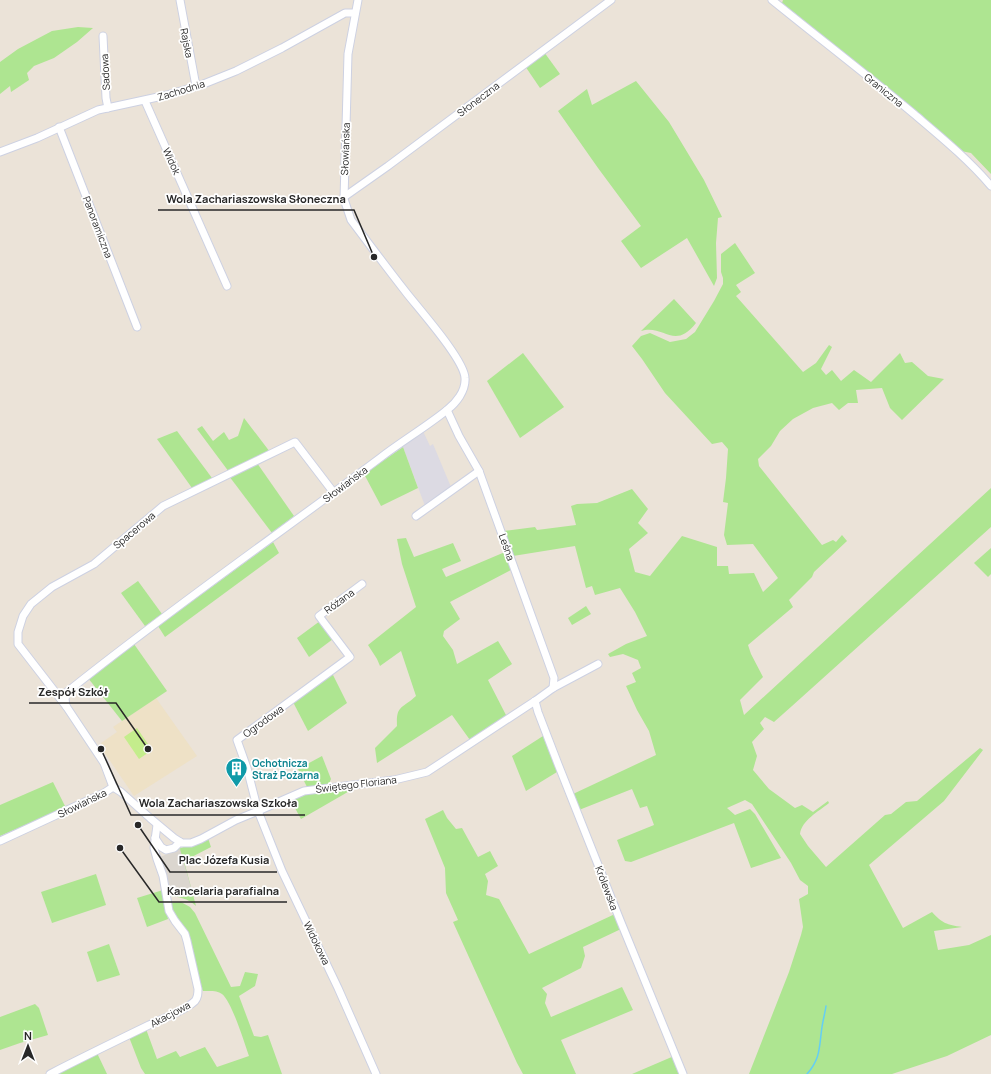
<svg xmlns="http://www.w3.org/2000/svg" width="991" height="1074" viewBox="0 0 991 1074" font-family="Manrope,sans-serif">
	<rect width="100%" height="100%" fill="#ebe3d8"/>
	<polygon fill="#dcdae3" points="423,431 430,446 433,444 451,487 425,506 403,447"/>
	<polygon fill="#eee1c6" points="156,698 197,756 134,796 104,752 101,743 117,732 113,727"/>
	<g fill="#aee591">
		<polygon points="783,0 991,0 991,174 971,153 961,151 884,85 782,3"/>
		<polygon points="78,27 93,28 77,42 54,58 34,66 27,73 29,80 11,92 10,86 0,94 0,62 18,49 52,31"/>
		<polygon points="544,52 560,74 540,88 525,66"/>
		<polygon points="636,81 669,122 704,180 722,217 718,218 716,243 717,278 714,286 687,238 641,268 621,241 641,226 598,168 558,111 587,89 592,105"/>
		<path d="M735,243L755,273L736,285L741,292L736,296L803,372L816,363L829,345L832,347L821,369L826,375L832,370L841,381L854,370L871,382L900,353L905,363L912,362L928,376L944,379L902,420L890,408L882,388L856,390L858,403H848L839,410L832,403L813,408L793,419L780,431L771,446L758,459L759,466L822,545L833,540L836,542L842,535L847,541L814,572L812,577L789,600L793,607L748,645L751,654L763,677L740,700L744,715L991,488V527L792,706L774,722L765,717L760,723L764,729L752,742L757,756L753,770L769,789L795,808L802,805L813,812L828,801L829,803C818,812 802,820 800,834L808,846L826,867L885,815L891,814L906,802L917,801L980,748L983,750L944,801L869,865L903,928L932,912C942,923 947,925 962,927L934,931L938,950L969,945L991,935V1035L947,1056L892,1074H749L789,972L801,935L803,927L799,899L808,894V886L800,880L791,863L752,804L745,800L727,808L735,815L750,809L755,814L781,858L751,868L734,823L631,862L625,861L617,840L654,825L647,806L640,808L632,789L579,810L573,794L656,755L649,731L637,710L626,686L636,682L632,673L641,668L638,660L623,654L610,657L608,654L626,644L647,636L635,612L620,588L595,595L592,586L586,588L575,546L513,556L503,531L535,527L537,530L576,525L571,506L577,504L597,503L632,489L648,509L638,523L648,533L629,549L635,572L650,576L682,536L717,547V566H728L729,574L754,573L763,592L778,578L753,544L727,545L724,535L728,503L723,502L726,478L728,449L722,442L712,444L665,393L642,359L632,346L641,336L650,333L670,342L686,339L695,332L714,301L723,284V278L721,272V254Z"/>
		<path d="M674,299L696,323C674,351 664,324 641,331Z"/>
		<polygon points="523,353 564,407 520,438 487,381"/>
		<polygon points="244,418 270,452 229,472 197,429 202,426 213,441 224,432 229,440 238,436"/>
		<polygon points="177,431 212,478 192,488 157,439"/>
		<polygon points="403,447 418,488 381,506 364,474"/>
		<polygon points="257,463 294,516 272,533 229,476"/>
		<path d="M406,538L414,557L453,543L461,561L442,569L446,577L505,552L511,570L450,602L460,619L444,631L443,636L453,650L457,664L498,641L512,664L488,680L507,717L470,740L452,715L377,763L375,748L397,726C396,705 402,709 416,696L401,651L380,666L377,659L368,645L416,607L402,564L397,539Z"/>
		<polygon points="273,542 279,553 165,637 158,626"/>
		<polygon points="991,548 991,574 988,577 974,563"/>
		<polygon points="138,581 162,614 145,626 121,593"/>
		<polygon points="586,606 591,614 572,625 568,618"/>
		<polygon points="320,621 333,639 309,657 297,638"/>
		<polygon points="134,644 167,691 122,721 88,678"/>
		<polygon points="332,673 347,703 308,731 293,702"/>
		<polygon points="543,736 557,772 526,791 512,756"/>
		<polygon points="322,756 331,779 329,784 307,787 298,769"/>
		<polygon points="53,782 66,808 0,836 0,805"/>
		<polygon points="352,786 353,789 301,819 290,799 305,794"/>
		<polygon points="443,810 447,818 456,829 462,828 478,857 490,851 498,866 485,874 488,881 486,895 499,899 529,954 615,914 621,929 583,947 585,956 581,968 542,988 547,994 545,1003 551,1017 622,987 633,1010 561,1040 576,1074 523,1074 517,1063 453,922 458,920 446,893 445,868 425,819"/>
		<path d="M208,838L211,847L184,861L196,906C187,898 180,897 168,896L170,852Z"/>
		<polygon points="96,874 106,905 52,923 41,892"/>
		<polygon points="163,890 168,919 147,927 137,898"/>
		<path d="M181,902L190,907L195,913L231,987L240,986L245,972L258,974L255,986L239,996L254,1036L261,1037L268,1035L282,1074H145L141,1068L129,1037L146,1029L157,1059L176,1051L180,1057L205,1047L217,1067L249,1056C244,1042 232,1002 222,994C217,990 209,991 203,991L200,985L191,941L186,930L176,917L170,903Z"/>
		<polygon points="109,944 120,975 97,982 87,952"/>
		<polygon points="35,1004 39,1008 48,1035 20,1043 0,1050 0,1017"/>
		<polygon points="97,1053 107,1074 56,1074"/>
		<polygon points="674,1056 680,1074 632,1074"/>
	</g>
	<polygon fill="#c4ed8c" points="137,728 152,750 139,759 124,737"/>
	<polygon fill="#dbd6cf" points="180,849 193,894 183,897 168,896 160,857"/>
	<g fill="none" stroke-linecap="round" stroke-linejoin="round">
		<path stroke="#65cef4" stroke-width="1.5" d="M807,1074C821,1058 819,1047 822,1027C823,1020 825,1013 826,1006"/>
		<defs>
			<g id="minor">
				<polyline points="180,0 196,86"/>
				<path d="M772,0C819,38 867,75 914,114C941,137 968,159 991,186"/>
				<polyline points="103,36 106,98 108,108"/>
				<polyline points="145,101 227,286"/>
				<polyline points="59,127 137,327"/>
				<polyline points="0,152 37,138 98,110 167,95 201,85 236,71 282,48 345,13 355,13"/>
				<polyline points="344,197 388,166 611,0"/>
				<polyline points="447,410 459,436 479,471 554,678 553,688"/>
				<polyline points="416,516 479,471"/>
				<polyline points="362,584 319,616 350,657 237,740 247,768 258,811 282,871 338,988 376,1074"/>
				<polyline points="535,701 538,712 558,764 620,920 683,1074"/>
				<polyline points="66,706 18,644 18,632 23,616 31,604 52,587 94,564 163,506 295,442 334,493"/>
				<path d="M113,787L104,763L66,706L65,699L67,692C169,610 276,536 380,458C402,441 426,427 447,410C456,403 466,391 465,378C464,359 418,308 405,291C387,268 369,244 351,220L344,199L348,54L358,0"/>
				<polyline points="113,787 121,792 150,818 174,838 182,843 191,843 201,839 236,820 258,811 304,791 394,780 427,772 535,701 553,688 598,664"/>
				<polyline points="155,838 161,847 166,850 174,848 180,842"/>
				<polyline points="0,841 104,793 113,787"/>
				<path d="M50,1074C83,1057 116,1041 149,1025C161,1020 187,1009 195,1001C198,997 198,994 198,989L187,941L185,934L175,921L169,911L163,876L157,859L154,848L157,825"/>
			</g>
		</defs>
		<use href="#minor" stroke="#cdd1e2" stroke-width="9"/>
		<use href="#minor" stroke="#fff" stroke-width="7"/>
	</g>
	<defs>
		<symbol id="building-pin" viewBox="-11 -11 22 30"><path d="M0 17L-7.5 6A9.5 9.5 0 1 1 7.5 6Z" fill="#0f9aa8" stroke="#fff"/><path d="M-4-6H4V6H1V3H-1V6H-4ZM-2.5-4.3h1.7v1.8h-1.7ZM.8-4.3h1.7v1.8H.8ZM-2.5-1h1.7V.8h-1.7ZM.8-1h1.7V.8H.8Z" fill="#fff"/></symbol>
	</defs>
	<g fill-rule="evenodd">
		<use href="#building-pin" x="224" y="756" width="25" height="34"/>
	</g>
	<g text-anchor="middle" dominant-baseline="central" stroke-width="3.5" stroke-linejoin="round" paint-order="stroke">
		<g font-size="10" fill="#282828" stroke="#fff">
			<text transform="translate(187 43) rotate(79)">Rajska</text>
			<text transform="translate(105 72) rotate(-93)">Sadowa</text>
			<text transform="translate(181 90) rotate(-17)">Zachodnia</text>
			<text transform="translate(884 90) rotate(39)">Graniczna</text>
			<text transform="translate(478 99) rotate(-37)">Słoneczna</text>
			<text transform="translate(345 149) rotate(-88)">Słowiańska</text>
			<text transform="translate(172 161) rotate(66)">Widok</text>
			<text transform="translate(98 227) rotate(69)">Panoramiczna</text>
			<text transform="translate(345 484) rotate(-37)">Słowiańska</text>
			<text transform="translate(134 530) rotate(-40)">Spacerowa</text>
			<text transform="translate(507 547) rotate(70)">Leśna</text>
			<text transform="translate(339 601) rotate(-36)">Różana</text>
			<text transform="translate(263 721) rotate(-36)">Ogrodowa</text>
			<text transform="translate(356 784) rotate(-7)">Świętego Floriana</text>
			<text transform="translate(82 803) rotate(-26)">Słowiańska</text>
			<text transform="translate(607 888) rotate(69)">Królewska</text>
			<text transform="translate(317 943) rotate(64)">Widokowa</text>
			<text transform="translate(170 1014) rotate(-28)">Akacjowa</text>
		</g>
		<g font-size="10" font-weight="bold" fill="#0d838f" stroke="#fff" text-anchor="start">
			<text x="252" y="763">Ochotnicza<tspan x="252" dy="12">Straż Pożarna</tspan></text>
		</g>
	</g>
	<path fill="none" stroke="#282828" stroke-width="1.5" d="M374 257L354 210H158M148 749L116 703H29M101 749L131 815H305M138 825L170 872H277M120 848L159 902H287"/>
	<g fill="#282828" stroke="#fff" stroke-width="1.5">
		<circle cx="374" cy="257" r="4"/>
		<circle cx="148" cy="749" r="4"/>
		<circle cx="101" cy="749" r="4"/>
		<circle cx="138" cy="825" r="4"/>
		<circle cx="120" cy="848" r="4"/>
	</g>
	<g font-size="11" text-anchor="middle" font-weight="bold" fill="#282828" stroke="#fff" stroke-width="3.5" stroke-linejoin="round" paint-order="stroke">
		<text x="256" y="203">Wola Zachariaszowska Słoneczna</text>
		<text x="73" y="696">Zespół Szkół</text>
		<text x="218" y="807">Wola Zachariaszowska Szkoła</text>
		<text x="224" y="864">Plac Józefa Kusia</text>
		<text x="223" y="895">Kancelaria parafialna</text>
	</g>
	<g transform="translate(28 1046)" stroke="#ffffff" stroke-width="3" paint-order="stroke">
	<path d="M0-3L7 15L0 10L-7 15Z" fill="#282828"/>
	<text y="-6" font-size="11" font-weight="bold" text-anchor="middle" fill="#282828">N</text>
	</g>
</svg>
